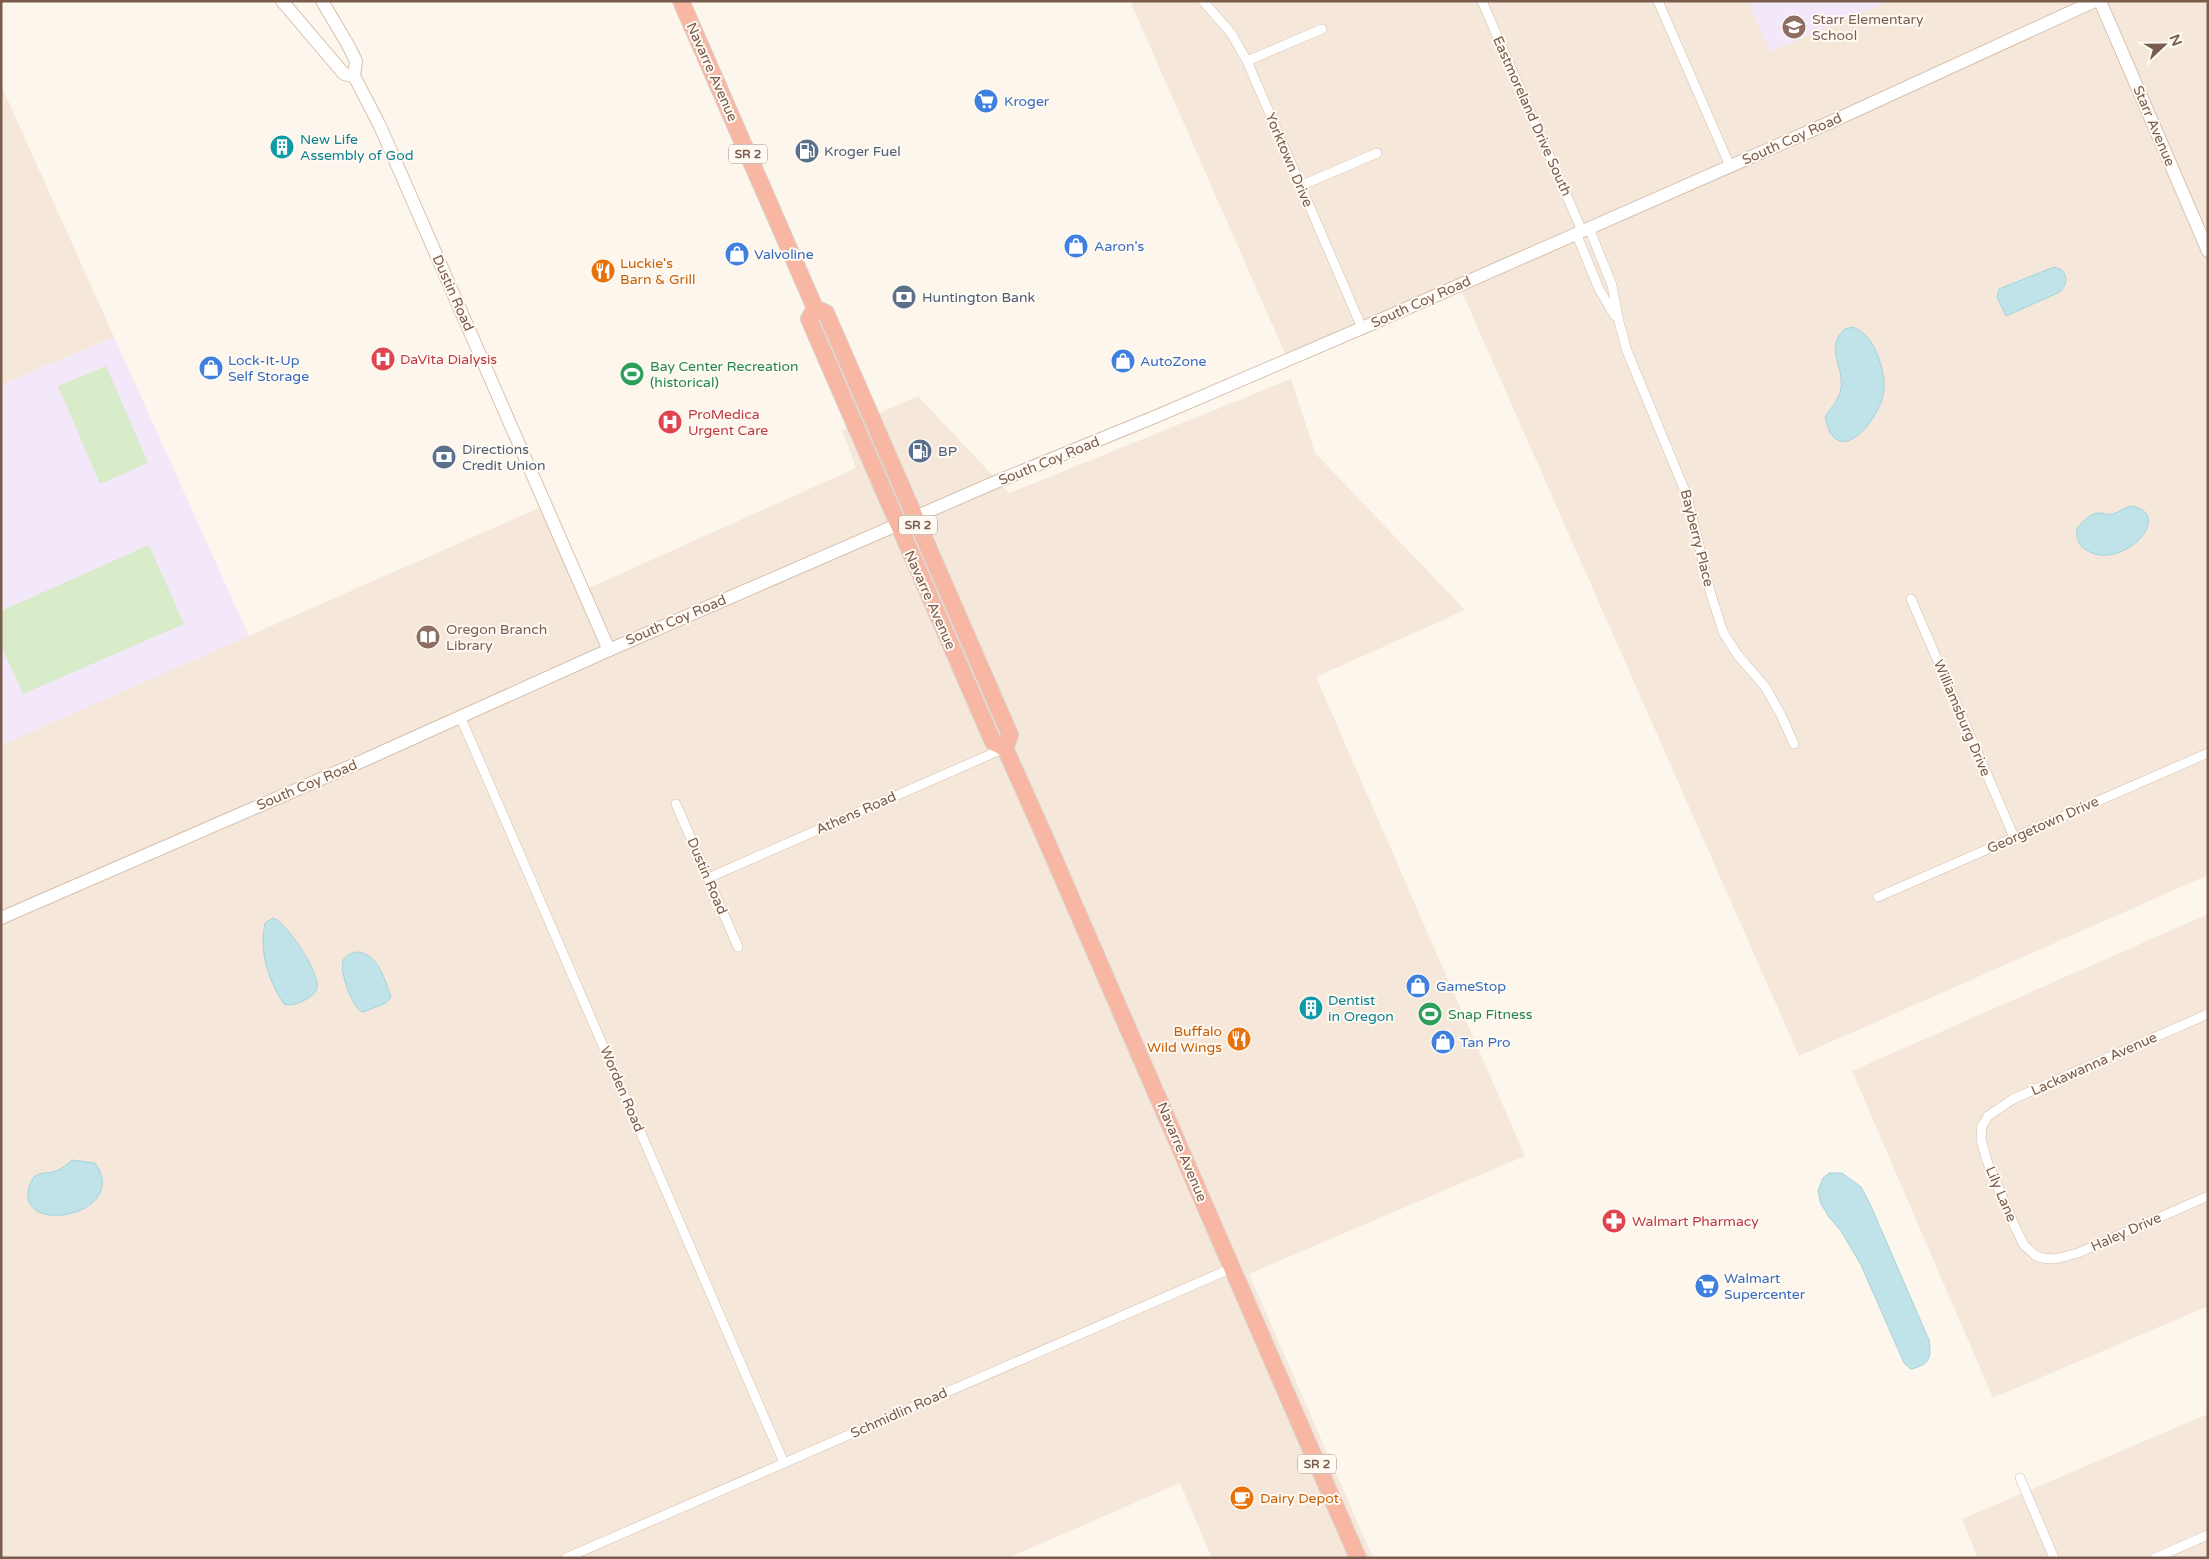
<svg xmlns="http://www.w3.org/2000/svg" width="2209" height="1559" viewBox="0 0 2209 1559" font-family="'Varela Round',sans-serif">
	<rect width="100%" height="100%" fill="#fdf6ec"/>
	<g fill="#f5e8da">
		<polygon points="1130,1 2208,1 2208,875 1799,1056 1461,290 1290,365"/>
		<polygon points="1,85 114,337 1,385"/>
		<polygon points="1291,379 1315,453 1465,610 1316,677 1525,1156 1249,1274 1373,1558 1212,1558 1180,1483 1008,1558 1,1558 1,745 550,503 589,588 856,468 842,430 918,396 1009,493"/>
		<polygon points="2208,914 2208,1306 1993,1398 1852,1071"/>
		<polygon points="2208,1414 2208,1558 1978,1558 1962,1519"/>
	</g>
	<g fill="#f3e8fa">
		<polygon points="1748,1 1889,1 1770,52"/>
		<polygon points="114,337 249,636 1,745 1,385"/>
	</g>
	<g fill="#d8ecc9">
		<polygon points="106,366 148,463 100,484 58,386"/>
		<polygon points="149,545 184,624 23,694 1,645 1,611"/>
	</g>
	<g fill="#bfe3e8" stroke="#a5d3da">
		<path d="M2054,267L2062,270C2068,278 2067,284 2060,292L2006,316L1997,297L1999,289Z"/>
		<path d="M1853,327C1867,333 1874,344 1879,359C1882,368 1885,379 1884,389C1882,419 1836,473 1825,417C1830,409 1837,402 1840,393C1847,370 1823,347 1845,329Z"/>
		<path d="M2132,506C2176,515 2122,571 2088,551C2078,546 2076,538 2077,528C2083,521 2091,512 2101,513C2105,514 2109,515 2113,514C2120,512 2124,507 2132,506Z"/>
		<path d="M273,918C285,920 321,974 317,988C315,995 309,998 303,1001C296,1004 292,1006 284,1004C268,980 259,952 265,923Z"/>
		<path d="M357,952C378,953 385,980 391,997L386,1003L363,1012C353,1010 339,971 343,961C345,955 352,953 357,952Z"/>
		<path d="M72,1160L95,1163C130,1212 28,1235 28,1195C28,1189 30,1182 34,1177C41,1171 49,1174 56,1171C62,1169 67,1164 72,1160Z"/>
		<path d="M1829,1173H1842L1861,1187L1870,1204L1929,1340C1932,1358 1929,1365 1911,1369L1904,1363L1861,1265L1841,1231L1829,1217L1821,1204L1818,1191L1823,1178Z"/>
	</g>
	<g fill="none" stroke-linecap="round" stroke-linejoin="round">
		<defs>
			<g id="street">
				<polyline points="1203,1 1231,33 1247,61 1362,328"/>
				<polyline points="1482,1 1582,231"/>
				<polyline points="1658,1 1730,166"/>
				<polyline points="1247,61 1322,29"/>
				<polyline points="1300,186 1377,153"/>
				<polyline points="1589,228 1612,285 1619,322 1627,351 1687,496 1710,591 1723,632 1737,654 1766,688 1781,715 1794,744"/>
				<polyline points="1576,233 1599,289 1615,316"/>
				<polyline points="1911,599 2014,837"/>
				<polyline points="460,716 784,1463"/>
				<polyline points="676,804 738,947"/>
				<polyline points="708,878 1005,748"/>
				<polyline points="1878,897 2208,753"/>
				<polyline points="2208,1014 2013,1099 1988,1116 1982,1126 1981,1139 1987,1161 2015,1227 2024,1245 2035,1255 2042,1258 2055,1259 2078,1253 2208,1196"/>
				<polyline points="2020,1478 2054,1558"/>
				<polyline points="566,1558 1232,1268"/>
				<polyline points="2155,1558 2208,1535"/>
			</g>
			<g id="secondary">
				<polyline points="282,1 344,74 354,76"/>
				<polyline points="322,1 348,45 356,61 354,76 380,126 609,650"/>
				<polyline points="2100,1 2208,251"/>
				<polyline points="1,918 360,762 609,650 998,481 1157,416 1362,328 1833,121 2095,1"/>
			</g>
			<g id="highway">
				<polyline points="681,1 815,308 826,313 1010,735 1005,748"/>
				<polyline points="815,308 809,319 993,742 1005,748 1043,833 1358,1558"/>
			</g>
		</defs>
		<use href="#street" stroke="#d1beb0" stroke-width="10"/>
		<use href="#secondary" stroke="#d6c0b0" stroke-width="14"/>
		<use href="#highway" stroke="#dad1cd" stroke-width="18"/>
		<use href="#street" stroke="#fff" stroke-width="9"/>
		<use href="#secondary" stroke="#fff" stroke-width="12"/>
		<use href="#highway" stroke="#f7b7a3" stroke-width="16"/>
	</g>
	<defs>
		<symbol id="school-disc" viewBox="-11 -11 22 22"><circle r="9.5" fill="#8d6e63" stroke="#fffaf3"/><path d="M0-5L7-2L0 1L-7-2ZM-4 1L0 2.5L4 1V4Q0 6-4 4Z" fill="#fff"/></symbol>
		<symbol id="supermarket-disc" viewBox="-11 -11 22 22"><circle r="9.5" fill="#3f7fe0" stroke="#fffaf3"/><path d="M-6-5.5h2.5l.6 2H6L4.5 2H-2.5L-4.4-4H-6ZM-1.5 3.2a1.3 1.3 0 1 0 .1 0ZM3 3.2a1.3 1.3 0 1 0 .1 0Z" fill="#fff"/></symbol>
		<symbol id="building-disc" viewBox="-11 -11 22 22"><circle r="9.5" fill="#0f9aa8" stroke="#fffaf3"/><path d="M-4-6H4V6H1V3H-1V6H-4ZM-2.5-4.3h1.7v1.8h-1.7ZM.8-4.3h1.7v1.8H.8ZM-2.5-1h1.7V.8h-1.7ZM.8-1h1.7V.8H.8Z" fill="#fff"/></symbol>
		<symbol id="fuel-disc" viewBox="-11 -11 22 22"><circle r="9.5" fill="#5c6f8a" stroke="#fffaf3"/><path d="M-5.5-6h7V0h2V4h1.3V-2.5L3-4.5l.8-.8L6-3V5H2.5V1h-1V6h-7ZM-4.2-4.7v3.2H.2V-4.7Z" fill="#fff"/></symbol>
		<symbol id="shop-disc" viewBox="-11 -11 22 22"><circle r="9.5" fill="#3f7fe0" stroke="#fffaf3"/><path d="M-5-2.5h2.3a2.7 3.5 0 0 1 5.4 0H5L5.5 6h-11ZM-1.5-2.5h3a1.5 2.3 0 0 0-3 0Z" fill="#fff"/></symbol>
		<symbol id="restaurant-disc" viewBox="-11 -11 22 22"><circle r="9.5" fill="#e8710a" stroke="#fffaf3"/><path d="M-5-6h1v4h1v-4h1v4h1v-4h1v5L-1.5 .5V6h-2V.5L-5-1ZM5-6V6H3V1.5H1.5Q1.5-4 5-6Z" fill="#fff"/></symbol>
		<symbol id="bank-disc" viewBox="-11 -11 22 22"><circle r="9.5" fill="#5c6f8a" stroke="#fffaf3"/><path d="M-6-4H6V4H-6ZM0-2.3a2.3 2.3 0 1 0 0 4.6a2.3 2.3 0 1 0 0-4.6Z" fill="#fff"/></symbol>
		<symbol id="hospital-disc" viewBox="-11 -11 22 22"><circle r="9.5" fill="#e0444e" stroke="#fffaf3"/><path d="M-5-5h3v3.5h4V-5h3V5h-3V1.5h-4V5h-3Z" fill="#fff"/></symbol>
		<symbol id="stadium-disc" viewBox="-11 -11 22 22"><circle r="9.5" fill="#2e9e5b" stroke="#fffaf3"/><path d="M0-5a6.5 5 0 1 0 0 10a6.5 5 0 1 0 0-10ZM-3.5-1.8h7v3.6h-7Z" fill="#fff"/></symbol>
		<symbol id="library-disc" viewBox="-11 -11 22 22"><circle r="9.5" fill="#8d6e63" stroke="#fffaf3"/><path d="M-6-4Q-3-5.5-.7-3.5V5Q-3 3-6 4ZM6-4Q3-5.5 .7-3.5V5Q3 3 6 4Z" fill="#fff"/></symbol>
		<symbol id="pharmacy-disc" viewBox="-11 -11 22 22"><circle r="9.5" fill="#e0444e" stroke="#fffaf3"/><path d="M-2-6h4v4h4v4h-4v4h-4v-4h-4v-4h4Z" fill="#fff"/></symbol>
		<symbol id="cafe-disc" viewBox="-11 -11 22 22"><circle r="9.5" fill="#e8710a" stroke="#fffaf3"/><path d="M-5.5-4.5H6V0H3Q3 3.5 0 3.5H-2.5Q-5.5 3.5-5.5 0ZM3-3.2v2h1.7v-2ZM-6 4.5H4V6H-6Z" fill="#fff"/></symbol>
	</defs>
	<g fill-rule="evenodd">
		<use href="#school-disc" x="1780" y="13" width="28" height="28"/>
		<use href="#supermarket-disc" x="972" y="87" width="28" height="28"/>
		<use href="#building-disc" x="268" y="133" width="28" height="28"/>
		<use href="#fuel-disc" x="793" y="137" width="28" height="28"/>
		<use href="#shop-disc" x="1062" y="232" width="28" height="28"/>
		<use href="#shop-disc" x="723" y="240" width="28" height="28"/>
		<use href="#restaurant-disc" x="589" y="257" width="28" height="28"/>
		<use href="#bank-disc" x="890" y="283" width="28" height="28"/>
		<use href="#hospital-disc" x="369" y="345" width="28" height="28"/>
		<use href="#shop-disc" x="1109" y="347" width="28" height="28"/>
		<use href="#shop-disc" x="197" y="354" width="28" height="28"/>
		<use href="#stadium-disc" x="618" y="360" width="28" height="28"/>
		<use href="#hospital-disc" x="656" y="408" width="28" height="28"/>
		<use href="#fuel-disc" x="906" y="437" width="28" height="28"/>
		<use href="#bank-disc" x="430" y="443" width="28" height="28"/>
		<use href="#library-disc" x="414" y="623" width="28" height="28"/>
		<use href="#shop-disc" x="1404" y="972" width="28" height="28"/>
		<use href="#building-disc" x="1297" y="994" width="28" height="28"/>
		<use href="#stadium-disc" x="1416" y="1000" width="28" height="28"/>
		<use href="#restaurant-disc" x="1225" y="1025" width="28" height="28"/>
		<use href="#shop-disc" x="1429" y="1028" width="28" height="28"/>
		<use href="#pharmacy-disc" x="1600" y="1207" width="28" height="28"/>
		<use href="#supermarket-disc" x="1693" y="1272" width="28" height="28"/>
		<use href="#cafe-disc" x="1228" y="1484" width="28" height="28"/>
	</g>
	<g text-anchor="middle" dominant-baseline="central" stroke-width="4" stroke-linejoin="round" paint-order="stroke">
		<g fill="#fffaf3" stroke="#a28b7f" stroke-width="1">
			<rect x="729" y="144.5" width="38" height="19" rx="4"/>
			<rect x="899" y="515.5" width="38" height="19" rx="4"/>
			<rect x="1298" y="1454.5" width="38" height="19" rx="4"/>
		</g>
		<g font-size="12" font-weight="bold" fill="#7a5c4d">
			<text x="748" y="154">SR 2</text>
			<text x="918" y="525">SR 2</text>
			<text x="1317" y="1464">SR 2</text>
		</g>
		<g font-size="14" fill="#785e54" stroke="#fffaf3" text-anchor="start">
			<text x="1812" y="19">Starr Elementary<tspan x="1812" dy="16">School</tspan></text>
			<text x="446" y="629">Oregon Branch<tspan x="446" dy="16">Library</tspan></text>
		</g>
		<g font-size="14" fill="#7a5c4d" stroke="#fffaf3">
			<text transform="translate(712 72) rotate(66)">Navarre Avenue</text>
			<text transform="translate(1532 116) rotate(66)">Eastmoreland Drive South</text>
			<text transform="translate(2154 126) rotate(67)">Starr Avenue</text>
			<text transform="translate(1792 139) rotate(-24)">South Coy Road</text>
			<text transform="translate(1289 160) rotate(67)">Yorktown Drive</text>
			<text transform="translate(453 293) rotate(66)">Dustin Road</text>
			<text transform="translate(1421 302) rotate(-24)">South Coy Road</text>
			<text transform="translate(1049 461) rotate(-22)">South Coy Road</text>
			<text transform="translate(1697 538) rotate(76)">Bayberry Place</text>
			<text transform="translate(930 600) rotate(66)">Navarre Avenue</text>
			<text transform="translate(676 620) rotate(-23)">South Coy Road</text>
			<text transform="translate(1962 718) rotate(67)">Williamsburg Drive</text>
			<text transform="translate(307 785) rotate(-23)">South Coy Road</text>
			<text transform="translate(856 813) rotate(-24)">Athens Road</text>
			<text transform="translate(2043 825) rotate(-24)">Georgetown Drive</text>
			<text transform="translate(707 876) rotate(67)">Dustin Road</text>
			<text transform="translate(2094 1064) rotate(-24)">Lackawanna Avenue</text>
			<text transform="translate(622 1089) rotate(67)">Worden Road</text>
			<text transform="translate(1182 1152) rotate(67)">Navarre Avenue</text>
			<text transform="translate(2001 1194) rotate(67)">Lily Lane</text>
			<text transform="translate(2126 1232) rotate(-24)">Haley Drive</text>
			<text transform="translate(899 1413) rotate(-24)">Schmidlin Road</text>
		</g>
		<g font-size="14" fill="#366cbe" stroke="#fffaf3" text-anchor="start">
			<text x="1004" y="101">Kroger</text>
			<text x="1094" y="246">Aaron's</text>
			<text x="754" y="254">Valvoline</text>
			<text x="228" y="360">Lock-It-Up<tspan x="228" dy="16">Self Storage</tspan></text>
			<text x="1140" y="361">AutoZone</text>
			<text x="1436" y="986">GameStop</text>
			<text x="1460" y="1042">Tan Pro</text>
			<text x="1724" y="1278">Walmart<tspan x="1724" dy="16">Supercenter</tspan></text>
		</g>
		<g font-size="14" fill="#0d838f" stroke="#fffaf3" text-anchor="start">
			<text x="300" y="139">New Life<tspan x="300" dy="16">Assembly of God</tspan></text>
			<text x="1328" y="1000">Dentist<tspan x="1328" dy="16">in Oregon</tspan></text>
		</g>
		<g font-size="14" fill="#4e5e75" stroke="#fffaf3" text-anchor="start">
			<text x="824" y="151">Kroger Fuel</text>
			<text x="922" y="297">Huntington Bank</text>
			<text x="462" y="449">Directions<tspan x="462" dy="16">Credit Union</tspan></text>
			<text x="938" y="451">BP</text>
		</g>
		<g font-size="14" fill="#c56008" stroke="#fffaf3" text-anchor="start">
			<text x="620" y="263">Luckie's<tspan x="620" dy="16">Barn &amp; Grill</tspan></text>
			<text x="1222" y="1031" text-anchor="end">Buffalo<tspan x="1222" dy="16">Wild Wings</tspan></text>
			<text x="1260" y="1498">Dairy Depot</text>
		</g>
		<g font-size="14" fill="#be3a42" stroke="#fffaf3" text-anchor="start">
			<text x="400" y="359">DaVita Dialysis</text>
			<text x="688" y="414">ProMedica<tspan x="688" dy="16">Urgent Care</tspan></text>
			<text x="1632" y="1221">Walmart Pharmacy</text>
		</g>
		<g font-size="14" fill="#27864d" stroke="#fffaf3" text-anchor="start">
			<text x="650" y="366">Bay Center Recreation<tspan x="650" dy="16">(historical)</tspan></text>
			<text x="1448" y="1014">Snap Fitness</text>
		</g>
	</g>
	<rect width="2209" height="1559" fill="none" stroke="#7a5c4d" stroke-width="5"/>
	<g transform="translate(2164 45) rotate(68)" stroke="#fffaf3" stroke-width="4" paint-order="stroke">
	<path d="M0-4L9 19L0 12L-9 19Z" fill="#7a5c4d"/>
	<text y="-8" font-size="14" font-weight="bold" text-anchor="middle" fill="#7a5c4d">N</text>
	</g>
</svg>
